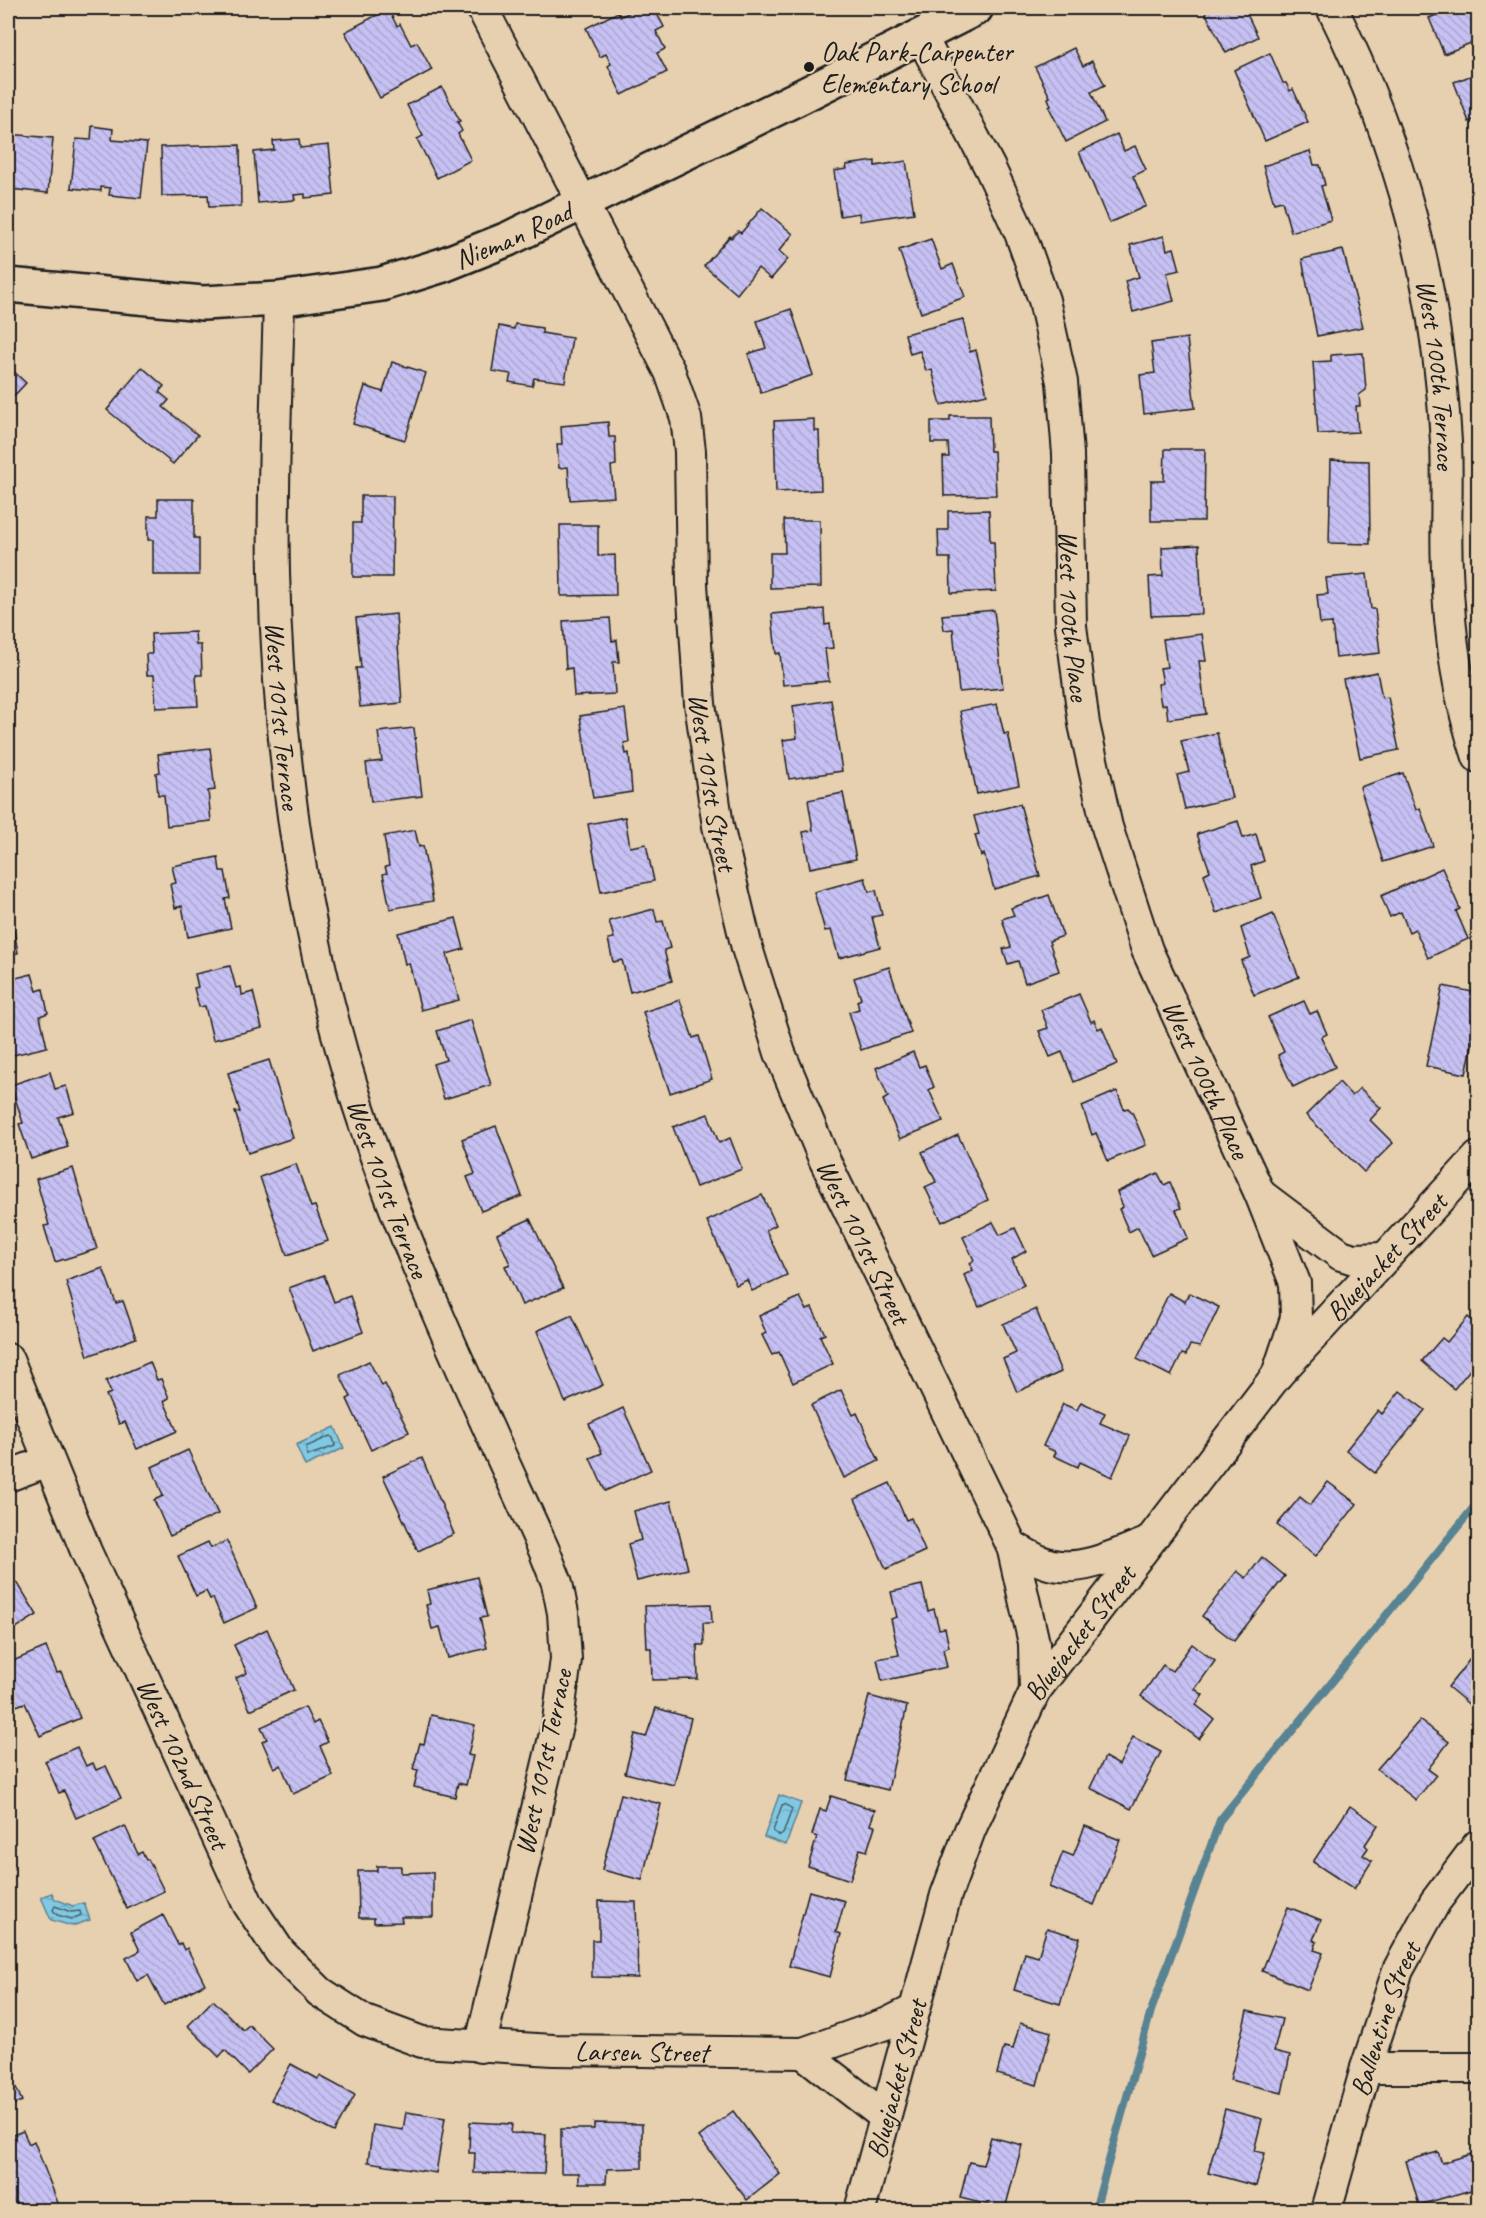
<svg xmlns="http://www.w3.org/2000/svg" width="1486" height="2218" viewBox="0 0 1486 2218" font-family="Caveat,sans-serif">
	<defs>
		<pattern id="water-ripples" width="26" height="14" patternUnits="userSpaceOnUse" patternTransform="scale(1.5)"><rect width="26" height="14" fill="#81c8e2"/><path d="M2 4q2-2 4 0t4 0M15 11q2-2 4 0t4 0" fill="none" stroke="#6fabc1"/></pattern>
		<pattern id="building-back-hatch" width="6" height="6" patternUnits="userSpaceOnUse" patternTransform="scale(1.5)"><rect width="6" height="6" fill="#c7c1f3"/><path d="M-1 5l2 2M0 0l6 6M5-1l2 2" fill="none" stroke="#aaa5d0"/></pattern>
	</defs>
	<rect width="100%" height="100%" fill="#e7d0b0"/>
	<filter id="ink" filterUnits="userSpaceOnUse"><feTurbulence type="fractalNoise" baseFrequency=".0167" numOctaves="2"/><feDisplacementMap in="SourceGraphic" scale="12" xChannelSelector="R" yChannelSelector="G"/><feConvolveMatrix kernelMatrix="1 2 1 2 8 2 1 2 1" color-interpolation-filters="sRGB"/></filter>
	<g filter="url(#ink)">
		<g fill="url(#water-ripples)" stroke="#598393" stroke-width="1.5">
			<polygon points="335,1427 344,1448 305,1466 296,1445"/>
			<polygon points="779,1795 801,1803 786,1845 764,1837"/>
			<polygon points="52,1893 55,1899 73,1906 84,1903 90,1920 72,1926 51,1920 41,1897"/>
		</g>
		<g fill="none" stroke-linecap="round" stroke-linejoin="round">
			<g stroke="#44616b" stroke-width="1.5">
				<polygon points="330,1436 333,1438 335,1446 307,1456 306,1447"/>
				<polygon points="785,1804 792,1809 783,1834 780,1836 773,1831 782,1805"/>
				<polygon points="55,1906 71,1912 80,1911 81,1915 72,1919 57,1915 53,1910"/>
			</g>
			<polyline stroke="#598393" stroke-width="8" points="1095,2210 1151,2011 1220,1820 1478,1502"/>
		</g>
		<g fill="url(#building-back-hatch)" stroke="#1c1c1c" stroke-width="1.5">
			<polygon points="638,8 654,8 664,27 656,31 665,49 657,53 667,72 622,95 608,66 611,64 606,54 600,57 586,28 618,12 620,17"/>
			<polygon points="1203,8 1244,8 1258,37 1226,53"/>
			<polygon points="1436,8 1478,8 1478,40 1444,54 1429,18 1439,14"/>
			<polygon points="388,9 397,26 400,24 411,45 417,42 432,70 380,98 345,32"/>
			<polygon points="1074,48 1083,66 1092,61 1105,85 1091,92 1105,122 1066,142 1049,107 1051,106 1048,98 1050,97 1035,67"/>
			<polygon points="1270,53 1283,83 1286,83 1290,91 1293,89 1308,122 1265,141 1234,70"/>
			<polygon points="1478,73 1478,118 1469,122 1454,82"/>
			<polygon points="442,87 460,121 457,122 462,131 458,134 471,160 437,178 417,139 423,136 407,105"/>
			<polygon points="92,126 113,129 112,140 147,143 141,198 109,195 110,188 101,187 101,191 71,188 76,139 91,140"/>
			<polygon points="8,134 53,138 48,193 9,189"/>
			<polygon points="1117,134 1124,151 1135,146 1146,170 1133,176 1146,206 1109,223 1079,152"/>
			<polygon points="299,139 300,148 329,145 334,195 305,198 305,194 294,195 295,200 258,203 254,152 274,150 273,141"/>
			<polygon points="240,145 241,206 209,207 208,195 162,196 161,147"/>
			<polygon points="1310,151 1314,165 1320,165 1325,185 1321,186 1331,220 1291,232 1282,201 1274,203 1263,166"/>
			<polygon points="875,161 875,166 906,161 914,213 860,221 859,213 840,216 834,171 847,169 846,165"/>
			<polygon points="762,208 793,234 779,251 788,259 771,279 758,268 737,294 704,266 730,236 731,238 738,231 741,233"/>
			<polygon points="1164,236 1167,250 1174,248 1180,270 1167,273 1174,301 1133,312 1125,281 1139,277 1130,245"/>
			<polygon points="931,239 942,269 953,264 965,297 921,313 899,250"/>
			<polygon points="1343,250 1363,327 1317,336 1302,259"/>
			<polygon points="791,309 813,375 761,393 748,354 766,348 757,321"/>
			<polygon points="963,319 970,352 976,350 987,394 941,405 932,370 926,371 920,351 910,354 905,334"/>
			<polygon points="515,324 542,328 542,333 572,338 565,382 534,378 532,386 509,382 511,374 492,371 499,326 514,329"/>
			<polygon points="1187,338 1195,408 1144,414 1140,375 1155,373 1151,343"/>
			<polygon points="1363,353 1366,390 1359,395 1360,406 1356,406 1358,432 1318,434 1313,362 1331,361 1331,355"/>
			<polygon points="392,362 426,373 405,440 353,424 365,386 383,392"/>
			<polygon points="8,366 26,383 8,402"/>
			<polygon points="142,367 164,386 159,392 169,400 163,407 198,435 173,464 107,410"/>
			<polygon points="950,416 989,416 990,451 994,451 996,495 944,496 943,457 949,457 948,443 931,443 931,421 950,421"/>
			<polygon points="814,419 814,431 819,431 821,490 776,492 774,421"/>
			<polygon points="608,422 609,437 615,437 616,465 611,466 614,497 570,500 568,467 559,468 557,444 562,444 561,426"/>
			<polygon points="1165,449 1205,449 1204,521 1151,521 1151,481 1164,481"/>
			<polygon points="1331,460 1369,461 1370,544 1329,543"/>
			<polygon points="361,496 393,496 392,577 353,577 353,523 361,523"/>
			<polygon points="158,499 194,499 194,538 199,538 199,575 153,575 153,540 148,540 148,516 158,516"/>
			<polygon points="989,510 990,542 994,542 996,591 951,593 950,558 939,558 938,530 948,530 948,511"/>
			<polygon points="784,520 820,520 821,587 770,588 770,553 785,553"/>
			<polygon points="560,525 598,525 598,556 615,555 616,595 561,596"/>
			<polygon points="1199,545 1202,614 1151,616 1149,577 1163,576 1162,547"/>
			<polygon points="1367,574 1371,609 1375,609 1380,653 1336,658 1332,623 1320,624 1317,595 1328,594 1326,578"/>
			<polygon points="824,609 825,625 830,624 833,648 825,649 829,681 783,685 780,653 776,654 772,614"/>
			<polygon points="994,610 1003,688 959,692 953,629 944,630 942,615"/>
			<polygon points="396,614 402,703 360,707 356,668 361,668 356,618"/>
			<polygon points="610,618 612,641 617,640 619,662 613,662 615,694 574,696 572,668 566,669 563,621"/>
			<polygon points="195,632 196,645 201,645 202,675 196,675 198,706 156,708 154,675 147,675 146,654 152,654 151,634"/>
			<polygon points="1202,634 1206,661 1199,661 1206,714 1168,719 1166,704 1161,705 1158,684 1163,683 1160,668 1167,667 1163,639"/>
			<polygon points="1377,672 1382,698 1388,697 1399,750 1360,758 1343,679"/>
			<polygon points="831,700 842,771 789,779 783,740 797,738 793,706"/>
			<polygon points="997,704 1004,734 1008,733 1019,785 977,794 960,711"/>
			<polygon points="625,709 629,742 624,743 626,754 629,753 632,792 593,798 580,716"/>
			<polygon points="414,728 422,796 371,802 366,763 382,761 378,732"/>
			<polygon points="1217,733 1232,798 1185,809 1177,775 1189,772 1181,741"/>
			<polygon points="210,748 215,790 208,791 211,821 167,826 164,795 158,795 156,773 160,772 158,754"/>
			<polygon points="1403,773 1416,810 1420,808 1433,846 1383,862 1360,787"/>
			<polygon points="8,775 11,775 14,796 8,797"/>
			<polygon points="843,793 856,859 810,868 803,832 813,830 808,800"/>
			<polygon points="1020,804 1040,876 994,889 984,854 981,856 975,835 979,834 974,816"/>
			<polygon points="625,817 630,847 646,844 654,881 601,892 588,824"/>
			<polygon points="1238,821 1243,838 1256,834 1264,861 1251,866 1261,898 1216,913 1204,874 1210,871 1197,834"/>
			<polygon points="415,830 419,847 423,846 433,901 390,909 383,874 387,873 385,867 389,866 384,836"/>
			<polygon points="218,857 220,871 225,871 230,898 225,899 231,928 188,937 182,906 175,908 170,884 176,883 172,866"/>
			<polygon points="1442,868 1460,909 1456,911 1468,939 1428,958 1415,929 1409,932 1401,912 1390,917 1381,896"/>
			<polygon points="865,878 869,892 876,890 882,915 872,917 880,947 839,958 831,930 825,931 814,892"/>
			<polygon points="8,895 18,953 8,955"/>
			<polygon points="1049,895 1063,936 1049,941 1059,971 1025,983 1018,961 1008,964 1003,949 1011,947 1002,919 1014,915 1011,908"/>
			<polygon points="654,909 657,922 663,921 670,948 664,950 672,981 630,992 622,960 613,962 608,939 614,938 609,921"/>
			<polygon points="1273,914 1299,977 1254,995 1241,961 1250,957 1241,928"/>
			<polygon points="456,918 464,949 447,954 459,1000 421,1010 409,963 405,964 398,933"/>
			<polygon points="230,966 236,988 241,987 242,995 253,992 262,1028 213,1040 205,1006 199,1007 194,988 198,987 195,974"/>
			<polygon points="889,967 911,1033 861,1050 849,1012 859,1009 857,1001 861,999 854,978"/>
			<polygon points="32,974 37,991 43,989 48,1013 40,1016 47,1047 9,1056 8,980"/>
			<polygon points="1443,986 1478,993 1472,1021 1477,1022 1466,1074 1426,1066"/>
			<polygon points="1079,994 1091,1022 1094,1020 1098,1029 1102,1027 1117,1064 1074,1082 1062,1052 1050,1057 1039,1031 1048,1028 1041,1010"/>
			<polygon points="680,1000 693,1038 699,1036 712,1079 670,1093 643,1012"/>
			<polygon points="1304,1001 1310,1014 1317,1011 1327,1034 1321,1037 1335,1067 1293,1087 1278,1055 1284,1052 1268,1017"/>
			<polygon points="471,1020 491,1085 444,1099 433,1064 446,1060 437,1031"/>
			<polygon points="913,1052 919,1067 925,1065 934,1087 929,1090 943,1121 900,1139 883,1100 888,1097 876,1068"/>
			<polygon points="269,1060 293,1138 248,1153 235,1112 240,1112 228,1073"/>
			<polygon points="50,1072 55,1089 66,1086 74,1112 58,1117 68,1147 31,1159 19,1124 23,1123 11,1085"/>
			<polygon points="1339,1082 1352,1096 1360,1088 1381,1108 1370,1120 1393,1143 1364,1172 1306,1115"/>
			<polygon points="1117,1091 1124,1109 1128,1108 1132,1112 1146,1145 1108,1161 1096,1133 1092,1135 1082,1106"/>
			<polygon points="708,1114 719,1143 730,1138 742,1169 696,1187 673,1127"/>
			<polygon points="496,1126 522,1196 481,1211 467,1177 475,1174 462,1139"/>
			<polygon points="958,1135 988,1200 942,1222 925,1187 936,1182 922,1152"/>
			<polygon points="296,1164 311,1207 315,1206 328,1241 287,1255 260,1177"/>
			<polygon points="73,1168 97,1249 55,1262 44,1226 49,1225 36,1179"/>
			<polygon points="1158,1173 1164,1185 1170,1182 1181,1208 1176,1210 1188,1238 1151,1255 1138,1227 1129,1232 1119,1209 1123,1207 1117,1192"/>
			<polygon points="762,1195 776,1225 766,1230 787,1275 752,1291 747,1280 736,1285 707,1221"/>
			<polygon points="530,1219 563,1288 522,1305 505,1266 510,1264 497,1234"/>
			<polygon points="993,1222 1000,1235 1015,1228 1026,1251 1012,1259 1024,1285 979,1307 964,1275 973,1270 970,1263 974,1260 963,1237"/>
			<polygon points="103,1268 116,1303 123,1301 136,1338 88,1356 66,1281"/>
			<polygon points="324,1275 334,1302 350,1296 363,1332 313,1351 289,1288"/>
			<polygon points="1169,1293 1185,1302 1189,1293 1219,1307 1200,1347 1190,1345 1186,1355 1182,1354 1171,1376 1137,1359"/>
			<polygon points="800,1297 807,1310 812,1308 825,1334 820,1336 833,1364 793,1383 779,1352 772,1355 762,1335 766,1333 759,1316"/>
			<polygon points="1036,1309 1061,1372 1017,1392 1003,1359 1016,1353 1003,1324"/>
			<polygon points="572,1315 603,1385 565,1402 537,1331"/>
			<polygon points="1468,1317 1478,1326 1478,1360 1454,1389 1422,1361 1442,1338 1447,1342"/>
			<polygon points="369,1361 382,1386 385,1384 409,1432 371,1450 347,1399 351,1397 340,1375"/>
			<polygon points="150,1362 157,1380 161,1379 169,1398 164,1401 177,1431 137,1449 125,1422 119,1424 106,1395 111,1393 106,1381"/>
			<polygon points="841,1390 853,1415 857,1413 879,1461 844,1478 811,1405"/>
			<polygon points="1400,1391 1425,1410 1375,1473 1346,1450 1378,1410 1382,1414"/>
			<polygon points="1081,1402 1105,1413 1100,1423 1130,1436 1112,1477 1080,1462 1078,1467 1054,1456 1056,1452 1043,1446 1063,1404 1077,1410"/>
			<polygon points="623,1408 651,1470 605,1491 590,1458 602,1453 589,1424"/>
			<polygon points="188,1450 218,1514 170,1536 154,1500 163,1496 152,1467"/>
			<polygon points="422,1458 454,1534 418,1551 383,1476"/>
			<polygon points="1328,1482 1357,1504 1316,1556 1277,1525 1300,1497 1310,1505"/>
			<polygon points="890,1483 906,1520 911,1518 925,1551 886,1569 855,1499"/>
			<polygon points="671,1501 688,1569 637,1581 628,1544 641,1540 634,1511"/>
			<polygon points="227,1541 257,1608 224,1623 213,1598 210,1599 206,1591 196,1596 178,1556 208,1542 211,1548"/>
			<polygon points="1262,1557 1285,1576 1234,1641 1202,1616 1237,1571 1246,1578"/>
			<polygon points="477,1577 487,1617 480,1618 487,1648 448,1658 440,1627 432,1629 426,1605 430,1604 427,1590"/>
			<polygon points="10,1578 14,1584 17,1582 37,1615 8,1633 8,1580"/>
			<polygon points="922,1585 928,1611 934,1609 939,1629 945,1628 949,1647 943,1649 947,1667 882,1681 877,1659 899,1655 891,1619 897,1617 891,1592"/>
			<polygon points="711,1604 712,1623 703,1623 704,1645 697,1645 698,1679 652,1680 651,1648 647,1648 645,1606"/>
			<polygon points="267,1629 294,1690 250,1710 236,1678 247,1673 234,1645"/>
			<polygon points="1192,1644 1215,1661 1195,1689 1203,1695 1196,1705 1214,1719 1199,1739 1141,1696 1163,1665 1172,1671"/>
			<polygon points="46,1647 57,1673 61,1672 80,1718 40,1736 25,1703 16,1706 8,1686 8,1663"/>
			<polygon points="1478,1649 1478,1712 1448,1687"/>
			<polygon points="869,1696 907,1706 888,1790 847,1780"/>
			<polygon points="305,1707 313,1724 318,1721 328,1742 320,1746 333,1776 293,1794 281,1765 274,1768 262,1741 267,1739 261,1727"/>
			<polygon points="656,1708 691,1718 674,1785 625,1773 635,1734 646,1737"/>
			<polygon points="431,1715 475,1725 468,1755 473,1756 466,1785 458,1783 455,1797 414,1787 418,1770 413,1769 420,1743 424,1744"/>
			<polygon points="1420,1720 1449,1742 1428,1769 1436,1775 1416,1800 1377,1769"/>
			<polygon points="1133,1737 1161,1752 1131,1809 1090,1788 1105,1757 1119,1765"/>
			<polygon points="77,1747 86,1766 93,1763 96,1770 106,1766 121,1798 76,1818 64,1791 59,1793 45,1761"/>
			<polygon points="621,1794 661,1804 642,1880 602,1870"/>
			<polygon points="831,1796 875,1810 870,1825 875,1826 867,1851 860,1849 850,1880 808,1866 817,1837 812,1835 820,1809 826,1811"/>
			<polygon points="1350,1806 1378,1825 1365,1845 1368,1848 1363,1855 1372,1861 1354,1889 1313,1862"/>
			<polygon points="125,1826 138,1854 142,1852 146,1860 148,1859 164,1891 127,1909 94,1841"/>
			<polygon points="1085,1826 1120,1840 1094,1905 1049,1887 1063,1852 1073,1856"/>
			<polygon points="377,1866 401,1866 401,1873 433,1872 433,1917 401,1917 402,1922 374,1923 374,1918 359,1918 358,1871 377,1871"/>
			<polygon points="809,1891 845,1901 836,1932 841,1934 830,1977 789,1966"/>
			<polygon points="599,1901 636,1902 638,1978 592,1977 592,1940 599,1940"/>
			<polygon points="1288,1907 1321,1920 1313,1940 1317,1942 1314,1950 1323,1953 1308,1990 1262,1971"/>
			<polygon points="163,1915 178,1945 181,1943 184,1950 187,1948 205,1984 164,2005 148,1975 137,1981 126,1958 140,1951 131,1932"/>
			<polygon points="1047,1928 1080,1938 1060,2004 1014,1990 1025,1953 1038,1957"/>
			<polygon points="213,2000 243,2030 249,2025 273,2049 248,2074 225,2050 219,2057 188,2026"/>
			<polygon points="1247,2011 1282,2019 1274,2051 1290,2055 1282,2093 1230,2080"/>
			<polygon points="1020,2023 1051,2032 1037,2085 997,2074 1004,2047 1013,2049"/>
			<polygon points="291,2064 318,2079 320,2076 355,2095 334,2132 271,2100"/>
			<polygon points="8,2069 22,2101 8,2107"/>
			<polygon points="1225,2109 1262,2119 1254,2151 1265,2153 1256,2186 1208,2173"/>
			<polygon points="733,2111 780,2174 747,2200 699,2137"/>
			<polygon points="406,2112 445,2118 436,2173 368,2162 373,2125 403,2130"/>
			<polygon points="470,2122 512,2124 511,2133 546,2134 544,2174 474,2173 475,2153 469,2153"/>
			<polygon points="594,2123 642,2124 642,2168 607,2169 606,2183 579,2183 579,2173 561,2173 561,2129 594,2129"/>
			<polygon points="23,2131 29,2144 34,2141 58,2203 39,2210 13,2210 8,2196 8,2137"/>
			<polygon points="991,2137 1022,2145 1005,2209 960,2198 969,2162 983,2165"/>
			<polygon points="1438,2152 1442,2163 1471,2154 1478,2188 1419,2205 1406,2161"/>
		</g>
		<g fill="none" stroke-linecap="round" stroke-linejoin="round">
			<defs>
				<g id="street">
					<path id="s1" d="M482,8L670,372L686,418L690,451L692,584L700,704L718,826L747,948L780,1053L824,1159L1012,1546L1034,1643L1035,1691"/>
					<path id="s2" d="M1332,8C1402,149 1437,285 1446,442C1448,484 1445,527 1447,569C1449,630 1458,699 1478,757"/>
					<path id="s3" d="M921,36L990,168L1020,233L1044,300L1062,382L1068,454L1071,626L1084,724L1107,827L1147,950L1260,1194L1295,1283L1296,1318L1277,1375"/>
					<path id="s4" d="M279,299C277,390 272,481 274,572C278,751 303,935 358,1105C408,1259 477,1403 544,1550L557,1583L563,1613L566,1659L558,1721L480,2047"/>
					<polyline points="1260,1194 1341,1255 1354,1259 1383,1258"/>
					<path id="s5" d="M8,1359L86,1551L248,1904L280,1952L320,1992L365,2021L422,2042L553,2050L803,2053L888,2023L914,2010"/>
					<polyline points="8,1476 48,1461"/>
					<path d="M1012,1546C1027,1554 1043,1565 1060,1566C1089,1569 1121,1552 1147,1543"/>
					<polyline points="803,2053 884,2116"/>
					<polyline points="1366,2068 1478,2068"/>
					<path id="s6" d="M860,2210L946,1895L970,1830L1035,1691L1277,1375L1478,1157"/>
					<path id="s7" d="M1326,2210L1366,2068L1398,1970L1435,1902L1478,1845"/>
				</g>
				<g id="secondary">
					<path id="s8" d="M8,285L203,303L279,299L382,284L443,265L508,239L800,97L976,8"/>
				</g>
			</defs>
			<use href="#street" stroke="#1c1c1c" stroke-width="34"/>
			<use href="#secondary" stroke="#1c1c1c" stroke-width="38"/>
			<use href="#street" stroke="#e7d0b0" stroke-width="30"/>
			<use href="#secondary" stroke="#e7d0b0" stroke-width="33"/>
		</g>
	</g>
	<circle fill="#1c1c1c" stroke="#e7d0b0" stroke-width="2" cx="809" cy="67" r="6"/>
	<g text-anchor="middle" dominant-baseline="central" stroke-width="5" stroke-linejoin="round" paint-order="stroke">
		<g font-size="28" fill="#1c1c1c" stroke="#e7d0b0" text-anchor="start">
			<text x="821" y="51">Oak Park-Carpenter<tspan x="821" dy="32">Elementary School</tspan></text>
		</g>
		<g font-size="28" fill="#1c1c1c" stroke="#e7d0b0">
			<text stroke="none"><textPath href="#s8" startOffset="516">Nieman Road</textPath></text>
			<text stroke="none"><textPath href="#s2" startOffset="384">West 100th Terrace</textPath></text>
			<text stroke="none"><textPath href="#s3" startOffset="610">West 100th Place</textPath></text>
			<text stroke="none"><textPath href="#s4" startOffset="417">West 101st Terrace</textPath></text>
			<text stroke="none"><textPath href="#s1" startOffset="824">West 101st Street</textPath></text>
			<text stroke="none"><textPath href="#s3" startOffset="1096">West 100th Place</textPath></text>
			<text stroke="none"><textPath href="#s4" startOffset="903">West 101st Terrace</textPath></text>
			<text stroke="none"><textPath href="#s1" startOffset="1310">West 101st Street</textPath></text>
			<text stroke="none"><textPath href="#s6" startOffset="1108">Bluejacket Street</textPath></text>
			<text stroke="none"><textPath href="#s6" startOffset="622">Bluejacket Street</textPath></text>
			<text transform="translate(543 1762) rotate(-78)">West 101st Terrace</text>
			<text stroke="none"><textPath href="#s5" startOffset="441">West 102nd Street</textPath></text>
			<text stroke="none"><textPath href="#s7" startOffset="200">Ballentine Street</textPath></text>
			<text stroke="none"><textPath href="#s5" startOffset="1044">Larsen Street</textPath></text>
			<text stroke="none"><textPath href="#s6" startOffset="136">Bluejacket Street</textPath></text>
		</g>
	</g>
	<rect width="1486" height="2218" fill="none" stroke="#e7d0b0" stroke-width="30"/>
	<rect x="15" y="15" width="1456" height="2188" fill="none" stroke="#1c1c1c" stroke-width="2" filter="url(#ink)"/>
</svg>
